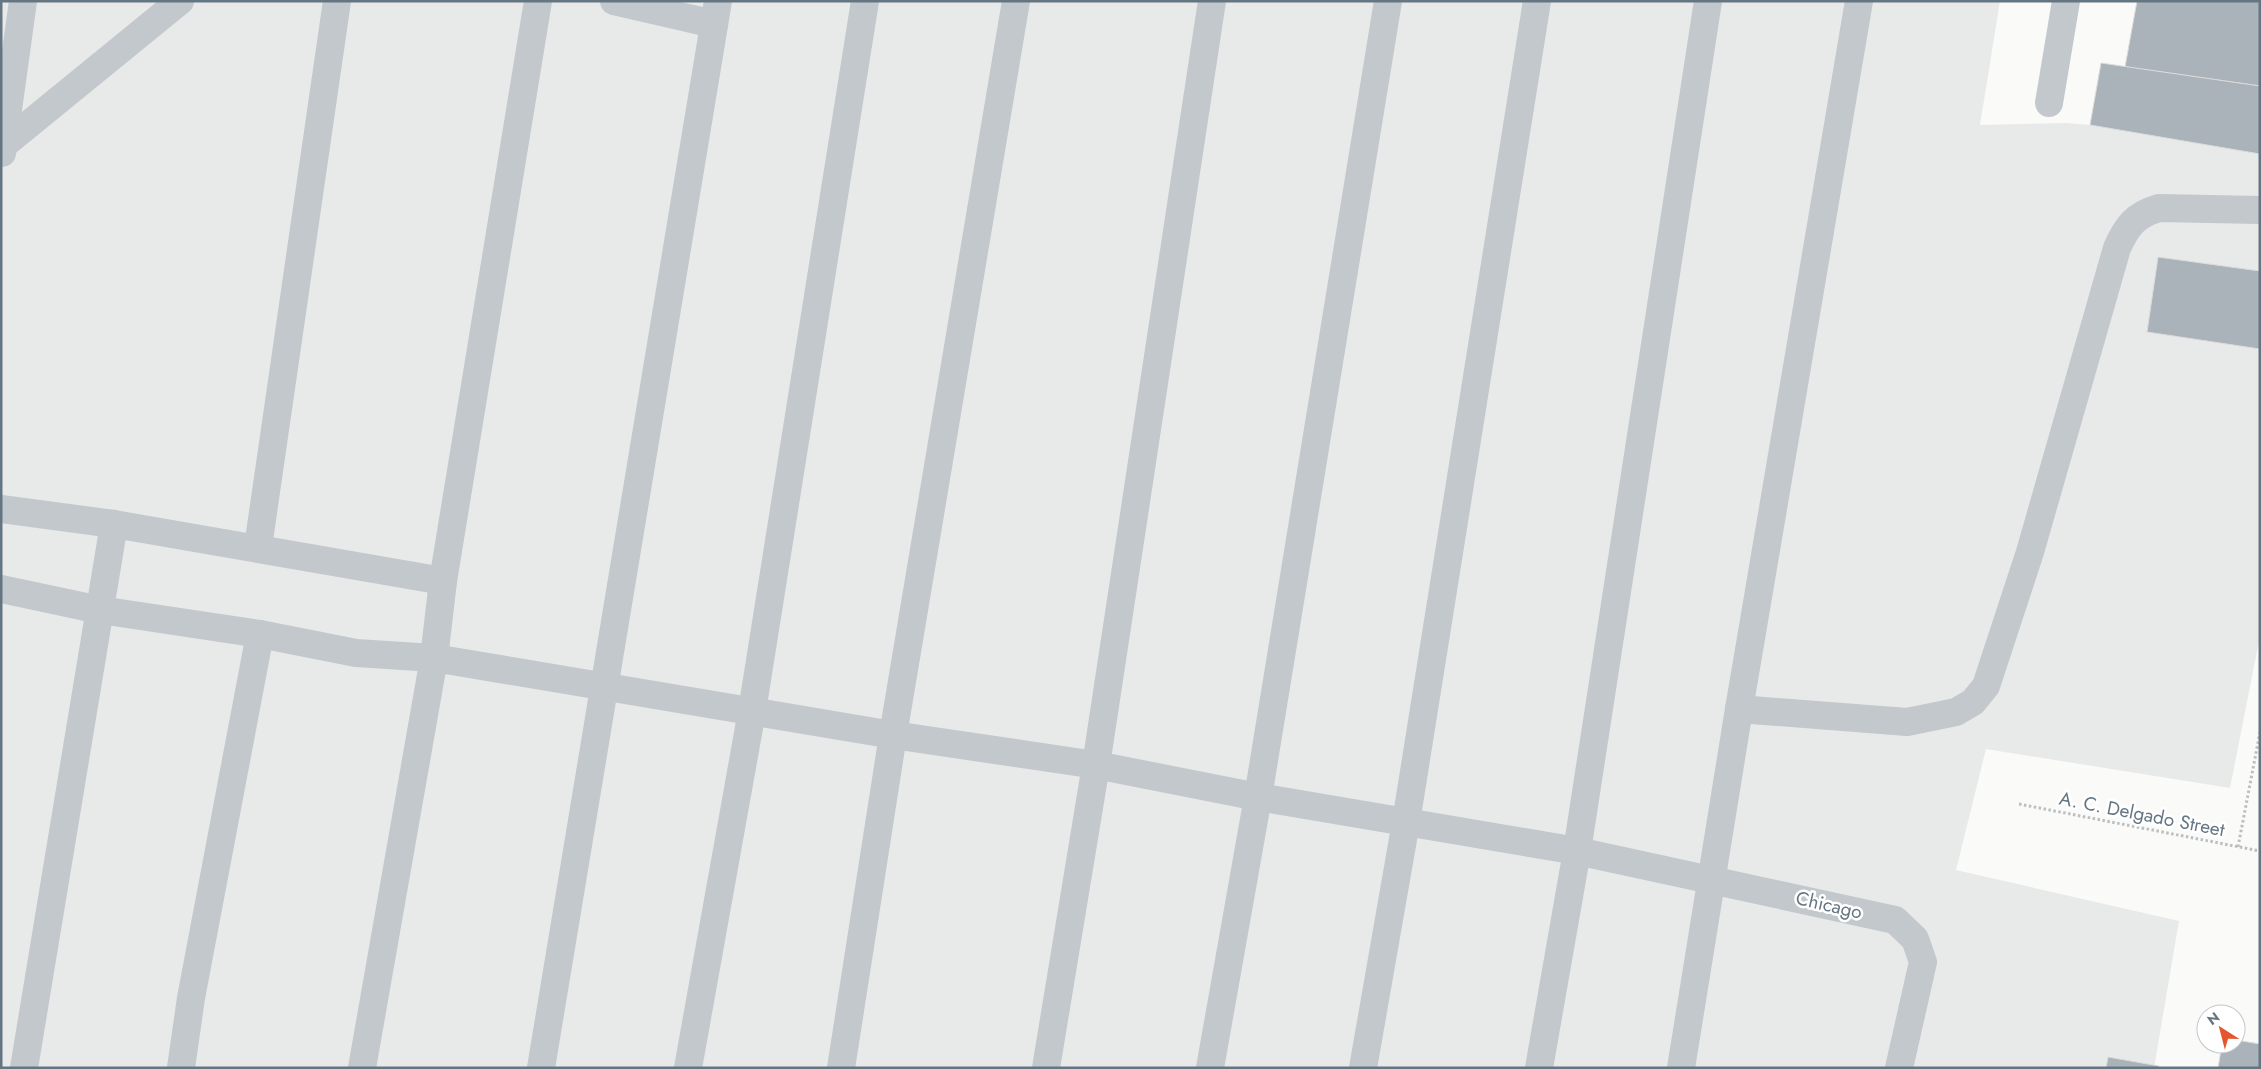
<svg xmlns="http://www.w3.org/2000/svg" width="2261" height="1069" viewBox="0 0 2261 1069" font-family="Jost,sans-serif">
	<rect width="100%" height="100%" fill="#fafaf8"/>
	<polygon fill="#e8e9e9" points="1,1 2000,1 1980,125 2066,123 2090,125 2260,154 2260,636 2230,788 1986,749 1956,870 2179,921 2154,1068 1,1068"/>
	<g fill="#aab3b9" stroke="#dcdcda">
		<polygon points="2137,1 2260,1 2260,86 2125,67"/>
		<polygon points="2101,63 2260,86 2260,154 2090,125"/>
		<polygon points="2158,257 2260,271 2260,349 2147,332"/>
		<polygon points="2236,1040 2260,1044 2260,1068 2218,1068 2222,1044 2236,1044"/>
		<polygon points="2108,1057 2159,1066 2158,1068 2106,1068"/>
	</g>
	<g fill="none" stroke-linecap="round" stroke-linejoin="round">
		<g stroke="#bbbfc2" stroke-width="3" stroke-dasharray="2.5 2.5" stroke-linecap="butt">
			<polyline points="2019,804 2260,851"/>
			<polyline points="2238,847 2260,732"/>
		</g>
		<g stroke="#c3c8cc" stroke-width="28">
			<polyline points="614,1 714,24"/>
			<polyline points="2049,103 2066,1"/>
			<polyline points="1,147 180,1"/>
			<polyline points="2,153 23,1"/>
			<polyline points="1,509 114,524 443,581 434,658 893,735 1096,765 1258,797 1577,851 1895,920 1915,939 1923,962 1899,1068"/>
			<polyline points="258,547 337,1"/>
			<polyline points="443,581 538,1"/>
			<polyline points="1,589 100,610 260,634 356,653 434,658 362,1068"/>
			<path d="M1739,709L1907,722L1956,712L1973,702L1986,686L2030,552L2117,248C2127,226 2135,215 2159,208L2260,210"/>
			<polyline points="24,1068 114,524"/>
			<polyline points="181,1068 191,998 260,634"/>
			<polyline points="541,1068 718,1"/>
			<polyline points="688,1068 752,711 865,1"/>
			<polyline points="841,1068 893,735 1016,1"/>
			<polyline points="1046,1068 1096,765 1212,1"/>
			<polyline points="1210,1068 1258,797 1388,1"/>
			<polyline points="1363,1068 1406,822 1537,1"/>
			<polyline points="1539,1068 1577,851 1708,1"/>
			<polyline points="1681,1068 1739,709 1859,1"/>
		</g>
	</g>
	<g text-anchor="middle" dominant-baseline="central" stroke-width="5" stroke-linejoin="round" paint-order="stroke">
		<g font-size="19" fill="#657683" stroke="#fff">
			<text transform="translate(2142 814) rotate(11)">A. C. Delgado Street</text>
			<text transform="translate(1829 905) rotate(13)">Chicago</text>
		</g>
	</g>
	<rect width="2261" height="1069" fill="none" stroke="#657683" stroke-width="5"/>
	<g transform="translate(2221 1029) rotate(324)"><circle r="24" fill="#ffffff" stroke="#c1c8cd"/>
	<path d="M0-4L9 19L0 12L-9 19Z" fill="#e4572e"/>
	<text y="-8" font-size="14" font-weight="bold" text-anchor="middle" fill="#657683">N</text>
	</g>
</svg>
